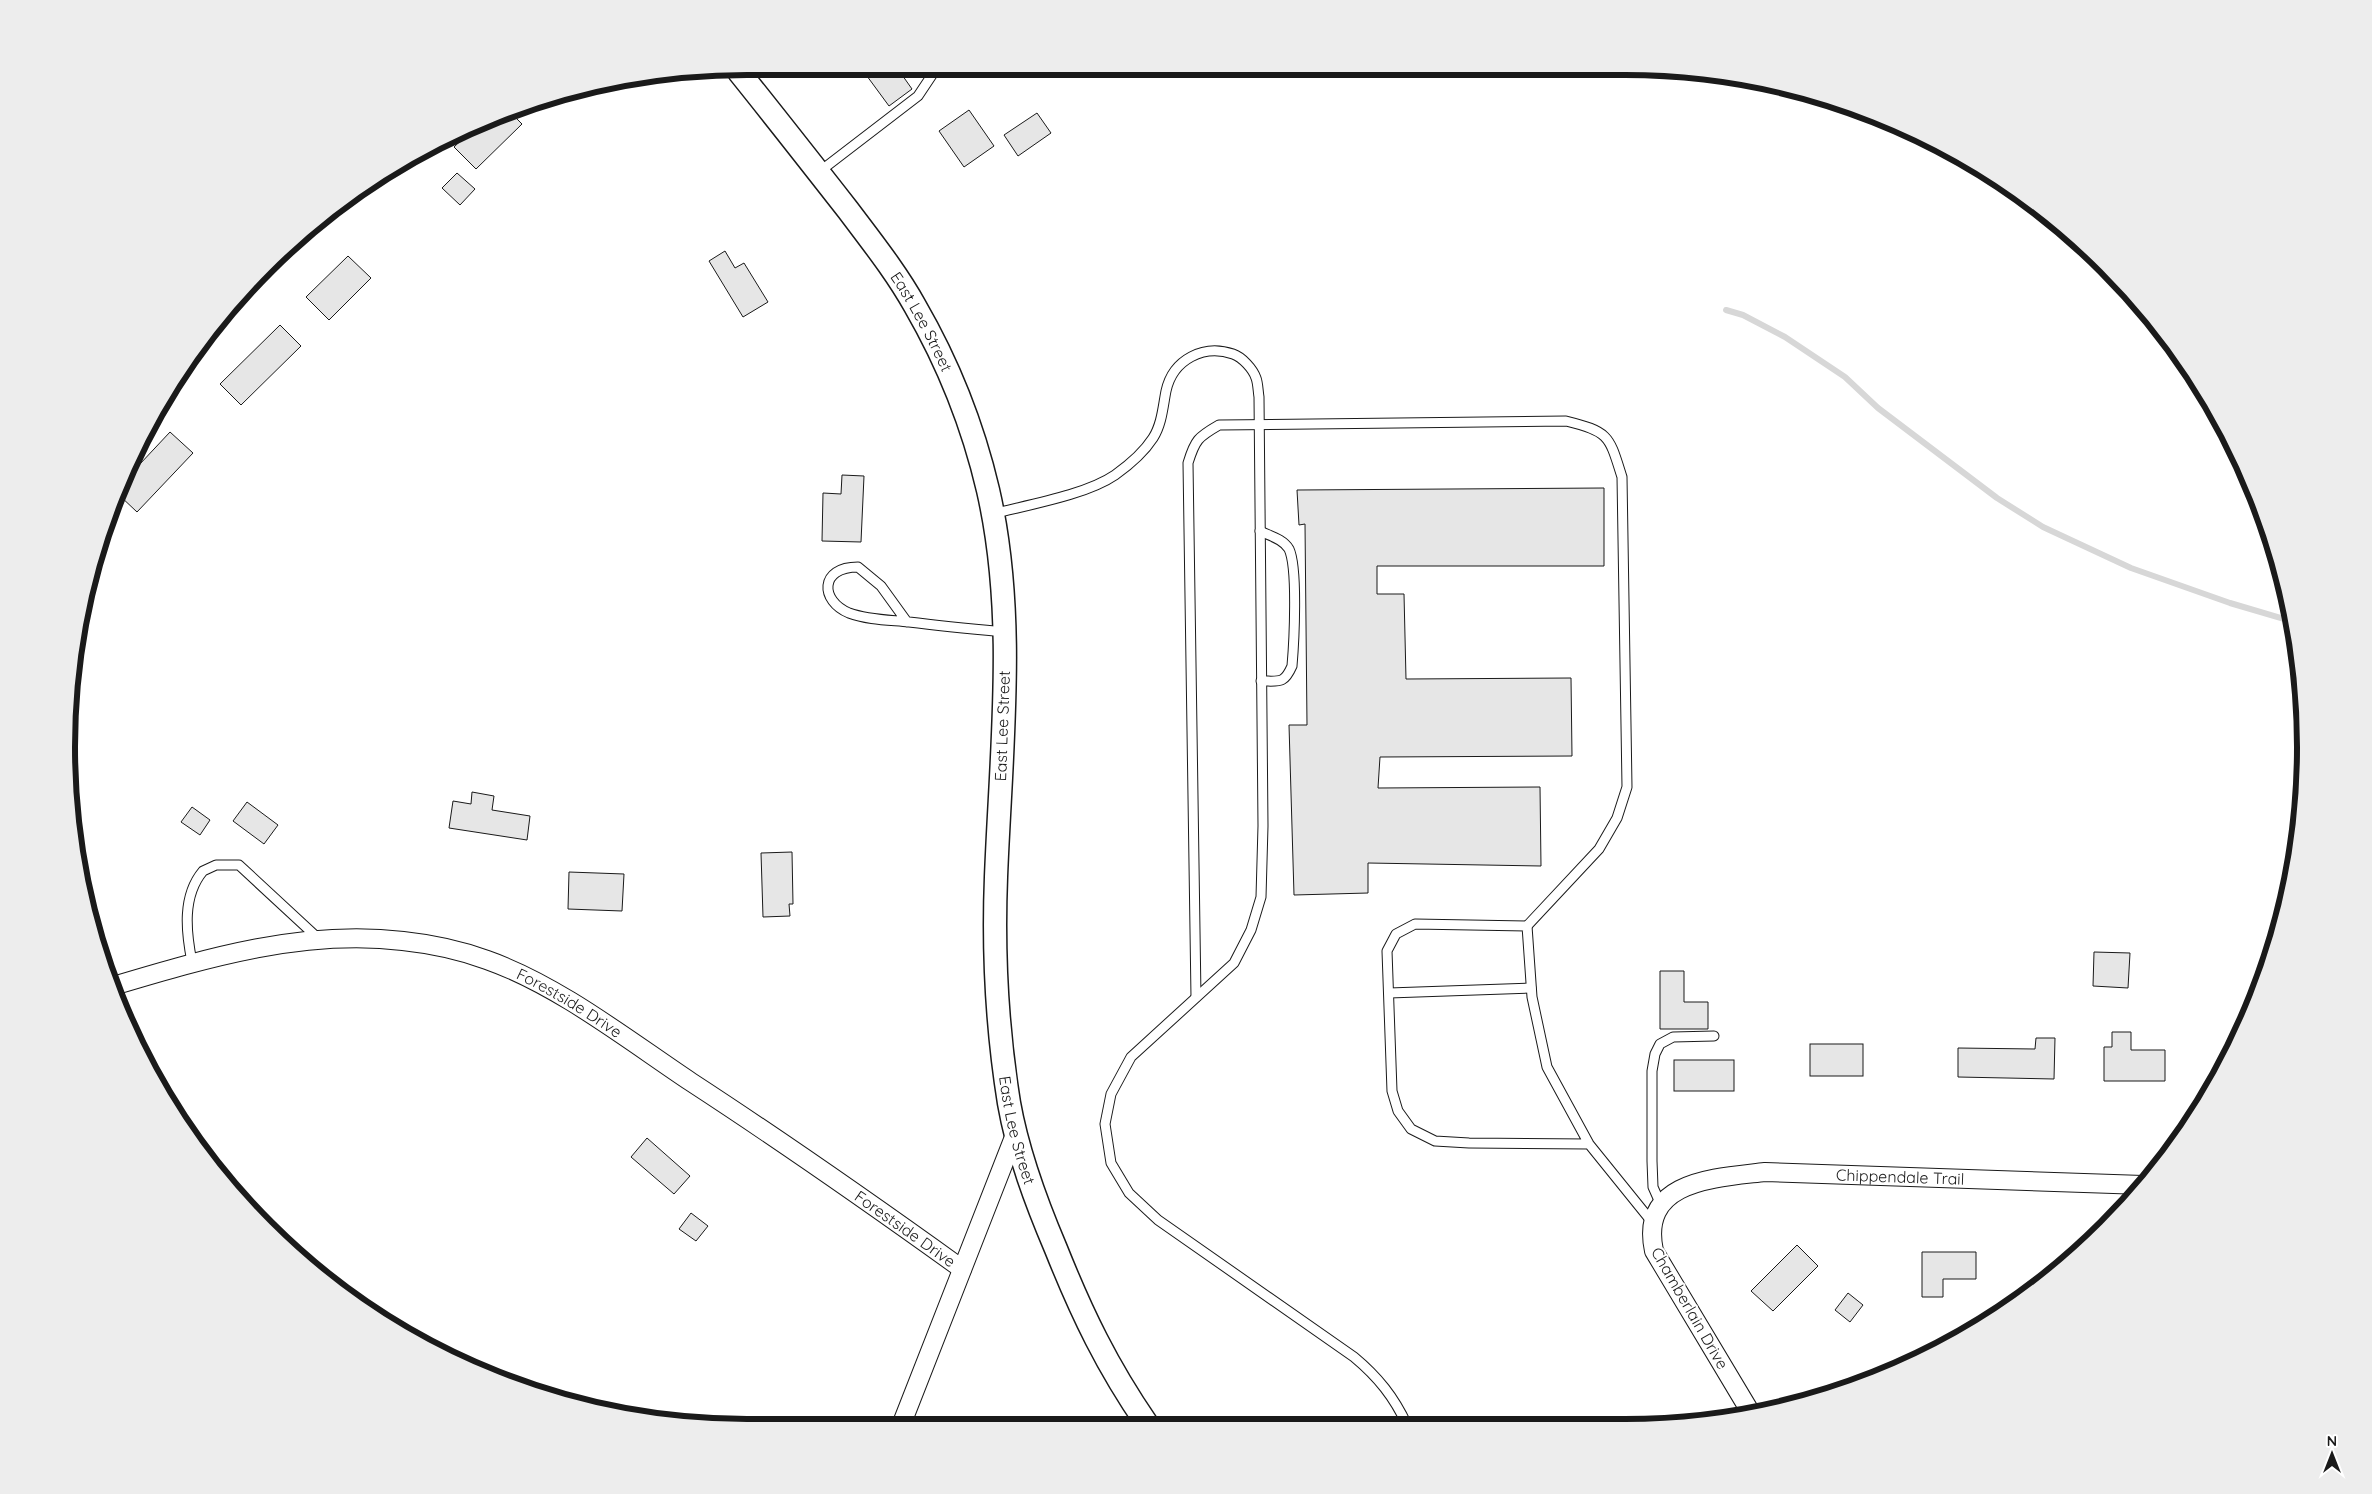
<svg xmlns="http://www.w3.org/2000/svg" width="2372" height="1494" viewBox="0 0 2372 1494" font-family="Quicksand,sans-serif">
	<rect width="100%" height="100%" fill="#fff"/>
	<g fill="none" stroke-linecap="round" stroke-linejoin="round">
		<polyline stroke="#d7d7d7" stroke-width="6" points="1726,310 1743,315 1785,337 1845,377 1878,408 1997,498 2043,527 2131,568 2230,603 2291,621"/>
	</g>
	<g fill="#e6e6e6" stroke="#1a1a1a">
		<polygon points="864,72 900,72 912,89 889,106"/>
		<polygon points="969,110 994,146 964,167 939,131"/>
		<polygon points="510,112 522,124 476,169 454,147 471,131"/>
		<polygon points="1037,113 1051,133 1018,156 1004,135"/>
		<polygon points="457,173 475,189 460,205 442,188"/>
		<polygon points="725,251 735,268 744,263 768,302 743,317 709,261"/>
		<polygon points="348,256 371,278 329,320 306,297"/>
		<polygon points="280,325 301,346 241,405 220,384"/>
		<polygon points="170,432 193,453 137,512 118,494 124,481"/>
		<polygon points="842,475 864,476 861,542 822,541 823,493 841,494"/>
		<polygon points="1604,488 1604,566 1377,566 1377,594 1404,594 1406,679 1571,678 1572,756 1380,757 1378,788 1540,787 1541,866 1368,863 1368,893 1294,895 1289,725 1307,725 1305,524 1299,525 1297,490"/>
		<polygon points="472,792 494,796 492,810 530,816 527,840 449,828 453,801 471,804"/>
		<polygon points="247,802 278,825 264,844 233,821"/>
		<polygon points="192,807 210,820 200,835 181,822"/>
		<polygon points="792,852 793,904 789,904 790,916 763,917 761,853"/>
		<polygon points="569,872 624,874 622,911 568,909"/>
		<polygon points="2094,952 2130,953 2128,988 2093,986"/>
		<polygon points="1660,971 1684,971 1684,1002 1708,1002 1708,1029 1660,1029"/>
		<polygon points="2112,1032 2131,1032 2131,1050 2165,1050 2165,1081 2104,1081 2104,1047 2112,1047"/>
		<polygon points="2036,1038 2055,1038 2054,1079 1958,1077 1958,1048 2035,1049"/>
		<rect x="1810" y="1044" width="53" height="32"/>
		<rect x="1674" y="1060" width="60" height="31"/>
		<polygon points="647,1138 690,1176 674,1194 631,1157"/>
		<polygon points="691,1213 708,1226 696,1241 679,1229"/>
		<polygon points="1797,1245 1818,1266 1773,1311 1751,1291"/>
		<polygon points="1922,1252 1976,1252 1976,1279 1943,1279 1943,1297 1922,1297"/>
		<polygon points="1848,1293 1863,1305 1850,1322 1835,1310"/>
	</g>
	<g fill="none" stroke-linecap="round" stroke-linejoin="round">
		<defs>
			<g id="service">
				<polyline points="819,172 918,96 932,75 931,72"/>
				<path d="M992,514C1027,505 1086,495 1115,475C1129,465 1144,452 1153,438C1162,424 1163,406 1166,391C1173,359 1204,344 1233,354C1242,357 1253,369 1256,378C1258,383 1258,391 1259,397L1263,826L1261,897L1251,930L1234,963L1131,1057L1111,1094L1105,1124L1111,1163L1129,1193L1158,1220L1354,1357C1378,1377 1394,1397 1407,1425"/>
				<path d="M1260,531C1270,536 1283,539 1289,549C1298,568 1294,643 1292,666C1284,684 1280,681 1261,681"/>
				<path d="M907,622L881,586L858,567C819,567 820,601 849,613C868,620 890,620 909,622C941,626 972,629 1004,632"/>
				<path d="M192,962C186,932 182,896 203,871L216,865H239L320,940"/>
				<polyline points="1389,993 1531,988"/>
				<path d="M1196,997L1188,463C1195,440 1198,437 1219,425L1566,421C1610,432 1609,436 1622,477L1627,787L1617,818L1599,849L1527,926"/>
				<polyline points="1589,1144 1469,1143 1435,1141 1411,1129 1398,1111 1392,1091 1387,951 1396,934 1415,924 1527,926 1532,997 1547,1067 1589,1144 1652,1222"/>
				<polyline points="1661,1205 1653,1187 1652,1161 1652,1071 1655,1054 1660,1044 1673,1037 1714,1036"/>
			</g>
			<g id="minor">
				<path id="s1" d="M113,986C207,958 304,929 403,941C431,944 460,950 487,960C558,985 628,1040 691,1082C783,1142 873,1205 962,1269"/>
				<path id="s2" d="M1751,1413L1654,1251C1639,1180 1715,1178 1765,1172L2143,1185"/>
				<polyline points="902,1423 1016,1132"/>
			</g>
			<g id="tertiary">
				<path id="s3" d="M739,72C776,118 812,164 848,210C872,242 896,272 915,306C948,363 973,426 988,490C1017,616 1001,748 996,877C993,952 997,1028 1009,1103C1018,1154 1036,1202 1056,1249C1082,1314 1107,1366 1147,1424"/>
			</g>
		</defs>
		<use href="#service" stroke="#1a1a1a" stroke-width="11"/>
		<use href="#minor" stroke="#1a1a1a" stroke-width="20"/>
		<use href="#tertiary" stroke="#1a1a1a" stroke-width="25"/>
		<use href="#service" stroke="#fff" stroke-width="9"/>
		<use href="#minor" stroke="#fff" stroke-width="18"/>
		<use href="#tertiary" stroke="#fff" stroke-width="22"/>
	</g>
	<g text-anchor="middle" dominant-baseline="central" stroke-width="4" stroke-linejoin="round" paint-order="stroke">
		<g font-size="16" fill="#1a1a1a" stroke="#fff">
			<text stroke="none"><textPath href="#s3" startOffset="310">East Lee Street</textPath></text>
			<text transform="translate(1002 726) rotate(-88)">East Lee Street</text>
			<text stroke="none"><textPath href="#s1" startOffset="475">Forestside Drive</textPath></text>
			<text stroke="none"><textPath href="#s3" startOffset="1135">East Lee Street</textPath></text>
			<text stroke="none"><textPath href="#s2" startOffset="484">Chippendale Trail</textPath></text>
			<text stroke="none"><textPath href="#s1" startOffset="880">Forestside Drive</textPath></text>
			<text transform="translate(1690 1308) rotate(60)">Chamberlain Drive</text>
		</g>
	</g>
	<path d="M0 0H2372V1494H0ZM747 75H1625A672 672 0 0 1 2297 747V747A672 672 0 0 1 1625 1419H747A672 672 0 0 1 75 747V747A672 672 0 0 1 747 75Z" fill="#ededed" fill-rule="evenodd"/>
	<path fill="none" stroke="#1a1a1a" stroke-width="6" d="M747 75H1625A672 672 0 0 1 2297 747V747A672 672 0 0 1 1625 1419H747A672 672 0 0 1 75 747V747A672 672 0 0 1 747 75Z"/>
	<g transform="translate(2332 1454)" stroke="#ffffff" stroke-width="4" paint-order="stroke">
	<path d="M0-4L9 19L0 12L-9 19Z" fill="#1a1a1a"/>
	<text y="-8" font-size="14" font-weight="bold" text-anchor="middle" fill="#1a1a1a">N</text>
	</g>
</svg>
